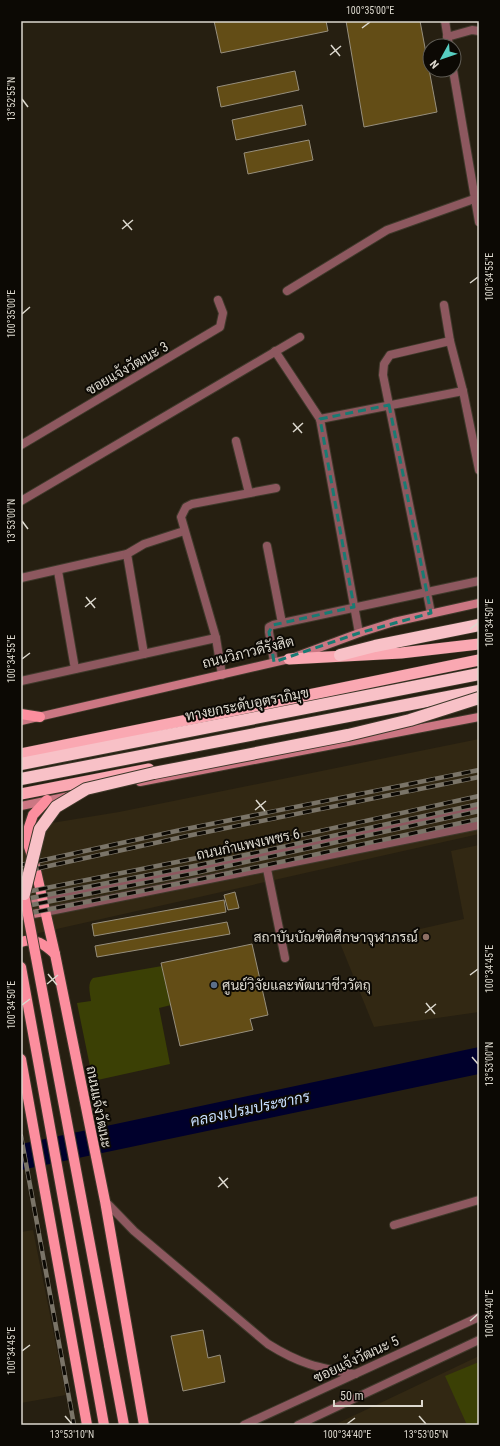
<svg xmlns="http://www.w3.org/2000/svg" width="500" height="1446" viewBox="0 0 500 1446" font-family="'Roboto Condensed',Sarabun,sans-serif">
	<rect width="100%" height="100%" fill="#261f11"/>
	<g fill="#322813">
		<polygon points="479,739 479,834 21,937 21,828 119,812"/>
		<polygon points="479,845 479,1012 374,1027 340,943 407,932 464,919 451,851"/>
		<polygon points="33,1230 66,1395 21,1403 21,1232"/>
		<polygon points="479,1356 479,1425 334,1425"/>
	</g>
	<g fill="#3b4005">
		<path d="M162,966L171,1005L159,1008L170,1064L93,1081L77,1003L91,1001C90,993 87,983 93,978Z"/>
		<polygon points="479,1362 479,1425 467,1425 445,1376"/>
	</g>
	<polygon fill="#00002c" points="479,1047 479,1074 21,1170 21,1144"/>
	<g fill="#634d16" stroke="#978f7d">
		<polygon points="214,21 326,21 328,31 221,53"/>
		<polygon points="346,21 420,21 437,112 364,127"/>
		<polygon points="295,71 299,90 221,107 217,87"/>
		<polygon points="302,105 306,125 236,140 232,120"/>
		<polygon points="309,140 313,160 248,174 244,153"/>
		<polygon points="235,892 239,908 228,910 224,895"/>
		<polygon points="224,900 226,912 94,936 92,924"/>
		<polygon points="227,922 230,934 97,957 95,946"/>
		<polygon points="252,944 268,1015 250,1019 253,1030 180,1046 161,963"/>
		<polygon points="203,1330 208,1358 220,1355 225,1382 183,1391 171,1336"/>
	</g>
	<g fill="none" stroke-linecap="round" stroke-linejoin="round">
		<defs>
			<g id="minor">
				<polyline points="445,21 449,46"/>
				<polyline points="447,37 472,30 479,31"/>
				<polyline points="453,70 479,222"/>
				<polyline points="287,291 387,230 474,199"/>
				<polyline points="444,305 450,341 463,391 479,470"/>
				<polyline points="275,351 320,419 359,633"/>
				<polyline points="320,419 463,391"/>
				<polyline points="236,441 249,493"/>
				<polyline points="21,445 220,327 223,313 218,300"/>
				<polyline points="21,501 300,337"/>
				<polyline points="267,546 282,623"/>
				<polyline points="58,571 75,669"/>
				<polyline points="21,578 127,554"/>
				<polyline points="431,613 383,375 384,364 390,355 450,341"/>
				<polyline points="144,654 127,554 144,544 184,531"/>
				<polyline points="274,662 269,632 269,627 273,625 479,581"/>
				<polyline points="222,675 216,638 181,517 186,507 192,504 276,488"/>
				<polyline points="21,681 216,638"/>
				<polyline points="267,869 285,958"/>
				<path d="M105,1201L134,1231L268,1344C300,1364 318,1368 355,1374"/>
				<polyline points="394,1225 479,1200"/>
			</g>
			<g id="tertiary">
				<polyline points="42,898 186,871 479,808"/>
				<polyline points="45,912 479,825"/>
				<polyline points="244,1425 479,1317"/>
				<polyline points="298,1425 479,1340"/>
			</g>
			<g id="secondary">
				<polyline points="21,721 289,659 359,633 394,622 479,603"/>
				<polyline points="140,782 479,717"/>
				<polyline points="21,806 69,796"/>
				<polyline points="21,903 42,898"/>
				<polyline points="21,916 45,912"/>
			</g>
			<g id="primary">
				<polyline points="21,714 40,717"/>
				<polyline points="47,800 33,815 29,827 29,847 34,862 55,954 105,1201 144,1425"/>
				<path d="M21,942C35,937 45,945 55,954"/>
				<polyline points="21,967 104,1425"/>
				<polyline points="21,1059 87,1425"/>
				<polyline points="109,1345 124,1425"/>
			</g>
			<g id="trunk">
				<polyline points="289,659 401,653 479,644"/>
				<polyline points="21,754 479,660"/>
				<polyline points="21,794 149,769"/>
			</g>
			<g id="motorway">
				<polyline points="340,655 375,646 479,625"/>
				<polyline points="21,764 479,674"/>
				<polyline points="21,779 479,691"/>
			</g>
		</defs>
		<use href="#minor" stroke="#3f392b" stroke-width="10"/>
		<use href="#tertiary" stroke="#3f392b" stroke-width="10"/>
		<use href="#secondary" stroke="#3f392b" stroke-width="10"/>
		<use href="#primary" stroke="#3f392b" stroke-width="12"/>
		<use href="#trunk" stroke="#3f392b" stroke-width="12"/>
		<use href="#motorway" stroke="#3f392b" stroke-width="14"/>
		<use href="#minor" stroke="#8d585f" stroke-width="8"/>
		<use href="#tertiary" stroke="#8d585f" stroke-width="8"/>
		<use href="#secondary" stroke="#cb7783" stroke-width="8"/>
		<use href="#primary" stroke="#fc8e9e" stroke-width="10"/>
		<use href="#trunk" stroke="#faa8b2" stroke-width="11"/>
		<use href="#motorway" stroke="#f8c1c7" stroke-width="12"/>
		<defs>
			<g id="rail">
				<polyline points="21,865 176,831 479,770"/>
				<polyline points="21,872 187,836 479,777"/>
				<polyline points="21,893 197,858 479,796"/>
				<polyline points="21,900 199,865 479,804"/>
				<polyline points="21,907 200,872 479,811"/>
				<polyline points="21,915 202,879 479,819"/>
				<polyline points="21,1136 74,1425"/>
			</g>
		</defs>
		<use href="#rail" stroke="#7a7468" stroke-width="4.5"/>
		<use href="#rail" stroke="#0c0904" stroke-width="3" stroke-dasharray="9" stroke-linecap="butt"/>
		<defs>
			<polyline id="primary-bridge" points="24,894 109,1345"/>
			<polyline id="motorway-bridge" points="24,894 40,829 56,807 86,789 154,773 348,735 410,720 479,698"/>
		</defs>
		<use href="#primary-bridge" stroke="#3f392b" stroke-width="12" stroke-linecap="butt"/>
		<use href="#motorway-bridge" stroke="#3f392b" stroke-width="14" stroke-linecap="butt"/>
		<use href="#primary-bridge" stroke="#fc8e9e" stroke-width="10"/>
		<use href="#motorway-bridge" stroke="#f8c1c7" stroke-width="12"/>
	</g>
	<path fill="none" stroke="#197b73" stroke-width="3" stroke-dasharray="8 5" stroke-linejoin="round" d="M389,405L431,613L359,633L274,662L269,632L273,625L354,607L320,419Z"/>
	<path fill="none" stroke="#dcd8ce" stroke-width="1.5" d="M362,28L370,22M331,45L340,56M330,55L341,46M22,99L28,107M123,220L132,230M122,229L133,220M470,283L478,277M22,314L30,307M293,423L302,433M293,432L303,423M22,521L28,529M86,597L95,608M85,607L96,598M470,629L478,623M22,659L30,653M256,800L265,811M255,810L266,801M48,974L57,985M470,975L478,969M47,984L58,975M426,1003L435,1014M22,1005L30,999M425,1013L436,1004M472,1057L478,1064M219,1177L228,1188M218,1187L228,1178M470,1321L478,1314M22,1351L30,1345M65,1416L72,1424M419,1416L426,1424M347,1424L355,1418"/>
	<circle fill="#8d6e63" stroke="#0c0904" stroke-width="1.5" cx="426" cy="937" r="4"/>
	<circle fill="#5c6f8a" stroke="#0c0904" stroke-width="1.5" cx="214" cy="985" r="4"/>
	<g text-anchor="middle" dominant-baseline="central" stroke-width="4" stroke-linejoin="round" paint-order="stroke">
		<g font-size="14" fill="#dcd8ce" stroke="#0c0904">
			<text transform="translate(127 368) rotate(-30)">ซอยแจ้งวัฒนะ 3</text>
			<text transform="translate(248 652) rotate(-14)">ถนนวิภาวดีรังสิต</text>
			<text transform="translate(247 704) rotate(-11)">ทางยกระดับอุตราภิมุข</text>
			<text transform="translate(248 844) rotate(-12)">ถนนกำแพงเพชร 6</text>
			<text transform="translate(99 1107) rotate(79)">ถนนแจ้งวัฒนะ</text>
			<text transform="translate(356 1359) rotate(-25)">ซอยแจ้งวัฒนะ 5</text>
		</g>
		<g font-size="14" fill="#dcd8ce" stroke="#0c0904" text-anchor="end">
			<text x="418" y="937">สถาบันบัณฑิตศึกษาจุฬาภรณ์</text>
			<text x="222" y="985" text-anchor="start">ศูนย์วิจัยและพัฒนาชีววัตถุ</text>
		</g>
		<g font-size="15" font-style="italic" fill="#c6ddfd" stroke="#0c0904">
			<text transform="translate(250 1109) rotate(-12)">คลองเปรมประชากร</text>
		</g>
	</g>
	<rect width="500" height="1446" fill="none" stroke="#0c0904" stroke-width="44"/>
	<g transform="translate(442 58) rotate(230)"><circle r="19" fill="#0c0904" stroke="#5f5c55"/>
	<path d="M0-3L7 15L0 10L-7 15Z" fill="#57cec1"/>
	<text y="-6" font-size="11" font-weight="bold" text-anchor="middle" fill="#dcd8ce">N</text>
	</g>
	<path d="M334 1400v6h88v-6" fill="none" stroke="#dcd8ce" stroke-width="2"/>
	<text x="340" y="1400" font-size="12" fill="#dcd8ce" stroke="#0c0904" stroke-width="3" paint-order="stroke">50 m</text>
	<rect x="22" y="22" width="456" height="1402" fill="none" stroke="#dcd8ce" stroke-width="1.5"/>
	<g font-size="10" text-anchor="middle" fill="#dcd8ce">
		<text x="370" y="14">100°35'00"E</text>
		<text transform="translate(11 99) rotate(-90)" y="4">13°52'55"N</text>
		<text transform="translate(489 277) rotate(-90)" y="4">100°34'55"E</text>
		<text transform="translate(11 314) rotate(-90)" y="4">100°35'00"E</text>
		<text transform="translate(11 521) rotate(-90)" y="4">13°53'00"N</text>
		<text transform="translate(489 623) rotate(-90)" y="4">100°34'50"E</text>
		<text transform="translate(11 659) rotate(-90)" y="4">100°34'55"E</text>
		<text transform="translate(489 969) rotate(-90)" y="4">100°34'45"E</text>
		<text transform="translate(11 1005) rotate(-90)" y="4">100°34'50"E</text>
		<text transform="translate(489 1064) rotate(-90)" y="4">13°53'00"N</text>
		<text transform="translate(489 1314) rotate(-90)" y="4">100°34'40"E</text>
		<text transform="translate(11 1351) rotate(-90)" y="4">100°34'45"E</text>
		<text x="72" y="1438">13°53'10"N</text>
		<text x="347" y="1438">100°34'40"E</text>
		<text x="426" y="1438">13°53'05"N</text>
	</g>
</svg>
